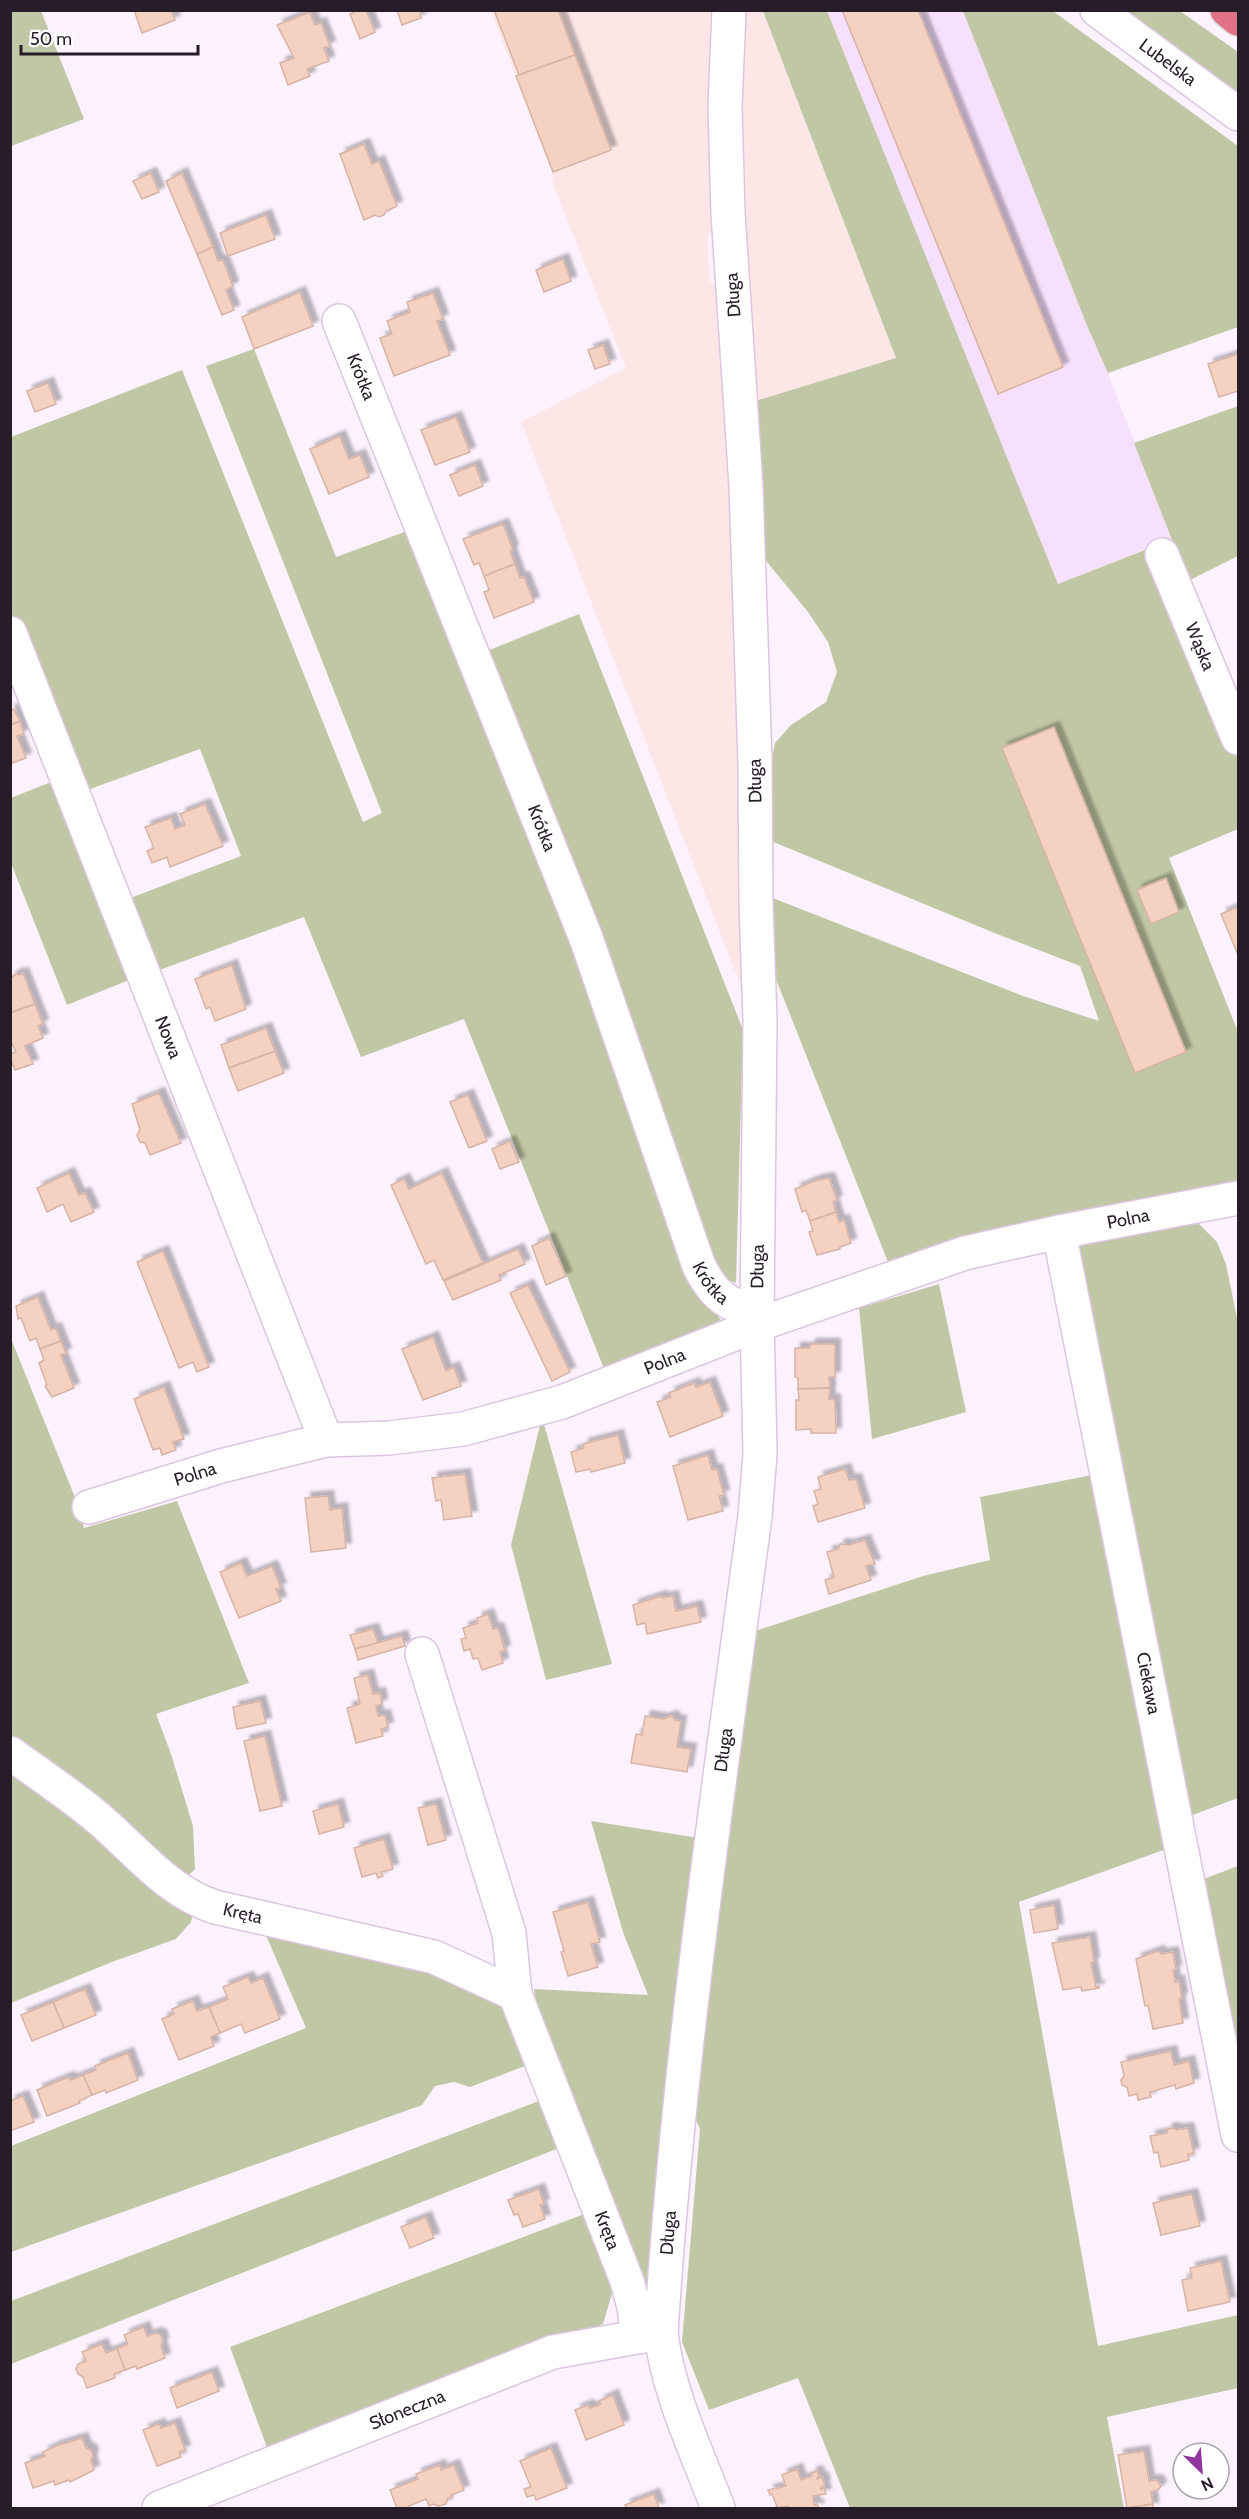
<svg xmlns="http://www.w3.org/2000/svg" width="1249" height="2519" viewBox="0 0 1249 2519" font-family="Cabin,sans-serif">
	<defs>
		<filter id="shadow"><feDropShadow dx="5.5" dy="-5.5" stdDeviation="1.5" flood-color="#0004"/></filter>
	</defs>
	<rect width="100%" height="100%" fill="#fcf2fe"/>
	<polygon fill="#f7e0fc" points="827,11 963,11 1088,328 1108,373 1171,539 1058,584"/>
	<g fill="#fce6e6">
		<polygon points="491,11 723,11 717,223 707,237 710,282 725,295 743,640 742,989 521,422 626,368 553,184 552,172"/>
		<polygon points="740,11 763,11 896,358 752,402"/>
	</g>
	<g fill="#c0c7a4">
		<polygon points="11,10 41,11 84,119 11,146"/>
		<polygon points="763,11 827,11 1058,584 1150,548 1238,759 1238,829 1169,858 1238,1032 1238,1193 974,1237 888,1262 770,964 770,897 1023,996 1099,1021 1080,966 997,934 771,841 767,786 775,743 791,725 826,702 837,672 828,642 808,612 763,557 752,402 896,358"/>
		<polygon points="963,11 1053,11 1238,146 1238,327 1108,373 1088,328"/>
		<polygon points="1112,11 1180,11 1238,52 1238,102"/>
		<polygon points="254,349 336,557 410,530 709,1297 725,1329 607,1376 464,1019 361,1057 304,917 154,972 125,900 241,856 200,749 82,792 11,612 11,437 182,370 363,822 382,813 206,366"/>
		<polygon points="1238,406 1238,556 1188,581 1134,443"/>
		<polygon points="579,614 743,1030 736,1283 722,1278 713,1267 482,653"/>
		<polygon points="56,780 134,978 67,1005 11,863 11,798"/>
		<polygon points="1192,1217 1217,1242 1226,1264 1238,1323 1238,1798 1190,1816 1075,1237"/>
		<polygon points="939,1284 966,1412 872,1439 859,1308"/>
		<polygon points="10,1336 74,1495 84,1528 177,1501 249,1683 156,1714 171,1754 193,1826 195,1869 166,1897 193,1912 191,1922 176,1939 112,1962 11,2003"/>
		<polygon points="542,1417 612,1664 546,1680 511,1545"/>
		<polygon points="1097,1474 1169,1848 1019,1902 1098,2346 1238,2315 1238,2388 1107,2417 1124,2508 850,2508 798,2378 709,2410 682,2342 700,2129 691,2109 755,1631 923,1576 990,1560 980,1497"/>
		<polygon points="591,1821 699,1838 645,2302 536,2003 534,1989 648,1995 623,1932"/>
		<polygon points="1238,1866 1238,2069 1201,1880"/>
		<polygon points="262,1926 442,1973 508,2009 530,2064 470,2087 454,2082 435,2086 422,2105 11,2252 11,2146 306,2028"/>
		<polygon points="544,2099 564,2146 11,2364 11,2301"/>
		<polygon points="587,2213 613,2290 603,2324 269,2453 230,2347"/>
	</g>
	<g fill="#f5d1c2" stroke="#d6b3a5" stroke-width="1.5" filter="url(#shadow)">
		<polygon points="134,10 171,10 175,20 142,33"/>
		<polygon points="358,10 366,10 375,32 360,39 350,14"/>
		<polygon points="397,10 419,10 421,18 402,25"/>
		<polygon points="494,10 558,10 575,55 519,75"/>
		<polygon points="842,10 918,10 1063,367 998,394"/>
		<polygon points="310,12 315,25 321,23 330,46 324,48 329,61 307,69 310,76 288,85 280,63 294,58 277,25"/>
		<polygon points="575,55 611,150 553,172 516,76"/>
		<polygon points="364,144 372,164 379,161 397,206 386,211 384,215 379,217 375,215 364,220 340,154"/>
		<polygon points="151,173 159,192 142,199 133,181"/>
		<polygon points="182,173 213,247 197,254 166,181"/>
		<polygon points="266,215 275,239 228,256 220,233"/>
		<polygon points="213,247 218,261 223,260 233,286 226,290 234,310 222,315 197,254"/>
		<polygon points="563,259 571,281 544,292 536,270"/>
		<polygon points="300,292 313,326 254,349 242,317"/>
		<polygon points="433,293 443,319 437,321 450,355 394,376 380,338 392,334 387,321 410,312 407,302"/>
		<polygon points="603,345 610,364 595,369 588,350"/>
		<polygon points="1238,354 1238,391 1219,397 1208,364"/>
		<polygon points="48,383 56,404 35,412 27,391"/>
		<polygon points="456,417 470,452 435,465 421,430"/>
		<polygon points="340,436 349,459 360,455 369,477 329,494 310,449"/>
		<polygon points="475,465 483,486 459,496 450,475"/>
		<polygon points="503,524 513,550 510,551 515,564 484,576 479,563 474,565 463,539"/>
		<polygon points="515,564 520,578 524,577 534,602 494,618 484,592 489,590 484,576"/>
		<polygon points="14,709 20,721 10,725 10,710"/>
		<polygon points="20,721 24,734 17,736 26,758 10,764 10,725"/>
		<polygon points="1054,727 1186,1052 1135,1073 1002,748"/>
		<polygon points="205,804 223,846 170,867 167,857 152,863 147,851 154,848 145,827 171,818 175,829 185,825 180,814"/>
		<polygon points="1166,878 1179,912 1151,924 1137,890"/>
		<polygon points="1238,907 1238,955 1221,914"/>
		<polygon points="232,965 246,1009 215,1021 210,1007 206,1009 195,979"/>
		<polygon points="18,973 19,975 23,973 35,1004 10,1013 10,978"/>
		<polygon points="35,1004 43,1024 38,1026 43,1038 25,1046 33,1064 15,1070 10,1058 10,1054 16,1052 10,1039 10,1013"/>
		<polygon points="266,1028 275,1051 229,1068 221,1045"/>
		<polygon points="275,1051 284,1073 238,1091 229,1068"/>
		<polygon points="159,1093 181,1143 150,1155 145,1143 140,1142 137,1135 140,1130 132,1104"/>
		<polygon points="468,1095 487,1141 469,1148 450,1102"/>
		<polygon points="510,1141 519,1162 500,1169 492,1149"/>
		<polygon points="69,1173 79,1195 85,1193 94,1212 71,1222 63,1204 47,1212 37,1188"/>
		<polygon points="442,1173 483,1263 443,1280 434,1260 426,1264 391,1185 404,1179 409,1189"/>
		<polygon points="829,1178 837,1200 833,1202 836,1212 810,1221 806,1210 802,1212 795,1189 817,1180"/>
		<polygon points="836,1212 839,1222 844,1220 851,1243 840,1247 840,1249 817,1255 809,1232 813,1231 810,1221"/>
		<polygon points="549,1238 566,1276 546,1285 532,1246"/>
		<polygon points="518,1249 525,1264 499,1275 501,1280 453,1300 444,1281"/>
		<polygon points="163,1251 209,1367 197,1372 193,1362 179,1368 137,1262"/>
		<polygon points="528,1285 570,1372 552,1381 510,1293"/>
		<polygon points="38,1297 51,1330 56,1328 61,1341 40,1349 36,1338 30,1341 21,1318 18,1319 16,1306"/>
		<polygon points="433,1337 446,1371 454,1367 461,1386 423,1400 402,1349"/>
		<polygon points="61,1341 66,1353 61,1355 74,1388 52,1397 45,1386 47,1385 39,1363 44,1360 40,1349"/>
		<polygon points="810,1344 835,1344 835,1377 829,1377 830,1388 798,1389 798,1378 795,1377 795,1348 810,1348"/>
		<polygon points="710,1382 723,1416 670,1437 657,1402 671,1397 669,1393 694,1383 696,1387"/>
		<polygon points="164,1387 184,1439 173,1442 176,1450 162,1455 160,1448 153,1450 134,1399"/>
		<polygon points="830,1388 829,1399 835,1400 836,1433 811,1433 811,1429 796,1430 796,1400 799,1400 798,1389"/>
		<polygon points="618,1435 625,1463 591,1472 590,1469 576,1472 571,1452 584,1448 583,1444"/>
		<polygon points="708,1455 712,1470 717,1469 724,1495 719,1496 723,1511 688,1520 673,1466"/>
		<polygon points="845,1469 849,1480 856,1479 865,1508 818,1522 813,1506 818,1504 814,1491 821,1489 818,1477"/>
		<polygon points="465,1474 472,1516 444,1520 441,1500 436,1501 432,1478"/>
		<polygon points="328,1496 330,1510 342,1508 346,1548 311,1552 305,1498"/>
		<polygon points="865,1540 875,1564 866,1566 871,1580 829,1594 825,1580 834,1577 827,1552 838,1549 840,1544 849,1545"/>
		<polygon points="241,1563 247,1576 272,1566 281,1588 276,1589 281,1601 239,1618 220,1572"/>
		<polygon points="661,1596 662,1598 673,1596 676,1611 697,1606 701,1622 647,1634 645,1623 637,1625 633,1605"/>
		<polygon points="488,1614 493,1629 498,1628 505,1650 500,1652 503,1663 482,1670 478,1658 473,1659 470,1649 464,1651 461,1639 466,1638 463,1628 478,1623 477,1618"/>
		<polygon points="373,1629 378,1643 355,1649 350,1635"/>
		<polygon points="402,1636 405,1646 358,1660 355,1649"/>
		<polygon points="368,1675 373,1694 380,1693 382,1704 376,1706 378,1716 385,1715 388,1727 381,1729 383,1736 356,1743 347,1708 360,1704 354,1678"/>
		<polygon points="260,1701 266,1723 237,1729 233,1707"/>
		<polygon points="645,1716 663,1719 672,1716 675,1720 681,1721 677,1747 691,1749 687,1772 631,1763 636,1734 642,1735"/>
		<polygon points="265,1736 282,1806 260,1811 244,1741"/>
		<polygon points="338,1804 344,1827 319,1834 313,1811"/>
		<polygon points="436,1804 446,1840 428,1845 418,1808"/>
		<polygon points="384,1839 393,1869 381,1872 383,1876 378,1878 376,1873 362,1877 354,1848"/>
		<polygon points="588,1902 600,1942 591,1944 598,1967 568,1976 561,1952 564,1951 553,1912"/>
		<polygon points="1054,1905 1058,1929 1034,1933 1030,1910"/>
		<polygon points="1090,1937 1094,1962 1091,1963 1096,1987 1099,1986 1099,1988 1082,1991 1081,1987 1063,1990 1052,1943"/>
		<polygon points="1158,1951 1162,1954 1173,1952 1176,1970 1173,1970 1175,1982 1179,1981 1182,1998 1179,1999 1183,2023 1153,2029 1148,2005 1145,2006 1136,1959"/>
		<polygon points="248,1977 251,1983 263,1978 280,2019 245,2033 241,2024 220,2033 209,2007 228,1999 223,1987"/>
		<polygon points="85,1989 96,2015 64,2028 53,2002"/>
		<polygon points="193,2001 197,2011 209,2007 220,2033 211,2037 214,2046 179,2060 162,2019 174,2014 172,2009"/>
		<polygon points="53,2002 64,2028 32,2041 21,2015"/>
		<polygon points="1171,2051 1174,2065 1189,2061 1194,2083 1176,2089 1175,2085 1150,2092 1151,2097 1138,2100 1137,2094 1129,2096 1127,2087 1122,2085 1121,2080 1124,2076 1121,2062"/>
		<polygon points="128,2053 138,2080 106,2093 105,2090 92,2095 83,2075 96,2070 95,2066"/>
		<polygon points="83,2075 92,2095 79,2101 80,2103 47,2116 37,2090 69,2077 71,2080"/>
		<polygon points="23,2096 34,2122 10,2131 10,2101"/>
		<polygon points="1174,2128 1176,2130 1188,2128 1194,2153 1188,2154 1189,2160 1161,2167 1158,2152 1154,2153 1150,2136 1167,2133 1167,2129"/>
		<polygon points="539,2189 544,2204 540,2205 545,2219 523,2227 518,2214 514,2215 508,2200"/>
		<polygon points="1192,2194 1200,2226 1161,2235 1153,2203"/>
		<polygon points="426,2217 434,2238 410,2248 401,2227"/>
		<polygon points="1221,2261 1230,2302 1188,2311 1182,2280 1192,2278 1190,2268"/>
		<polygon points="144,2327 147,2336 156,2333 161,2335 163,2342 161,2346 165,2358 137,2369 136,2366 125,2370 117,2349 128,2344 124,2335"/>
		<polygon points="102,2344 106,2353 117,2349 125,2370 114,2374 115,2378 87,2388 83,2377 78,2374 76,2369 78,2364 86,2361 82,2352"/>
		<polygon points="212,2372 219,2391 177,2408 170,2388"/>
		<polygon points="613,2395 624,2425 586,2440 575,2410 588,2405 590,2408 601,2404 599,2401"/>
		<polygon points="175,2423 185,2450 179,2452 181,2457 157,2466 143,2430 159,2424 161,2428"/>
		<polygon points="82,2438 86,2448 91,2450 93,2455 91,2460 94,2470 70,2482 69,2480 55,2485 54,2481 33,2488 25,2463 45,2456 43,2452 56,2446"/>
		<polygon points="551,2448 567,2488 536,2500 534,2495 527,2497 524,2489 531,2487 520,2461"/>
		<polygon points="1144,2451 1149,2481 1157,2480 1161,2486 1158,2490 1151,2492 1153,2504 1127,2508 1118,2455"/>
		<polygon points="440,2465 441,2470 454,2465 464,2490 451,2495 452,2497 448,2498 446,2504 438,2506 433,2504 429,2506 426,2499 409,2506 410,2508 397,2508 390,2490 418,2479 416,2474"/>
		<polygon points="797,2469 801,2480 812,2476 811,2473 817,2471 819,2476 817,2479 822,2477 825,2485 821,2487 821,2489 824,2488 826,2494 813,2496 814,2505 817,2504 819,2508 789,2508 788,2506 775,2508 777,2506 772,2494 770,2495 768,2490 786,2486 782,2475"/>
		<polygon points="654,2494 659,2508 626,2508 625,2505"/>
		<polygon points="1153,2504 1153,2508 1127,2508"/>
	</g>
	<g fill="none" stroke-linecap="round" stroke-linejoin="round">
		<defs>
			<g id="minor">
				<path id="s1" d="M1097,10L1238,114"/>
				<path id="s2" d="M339,321L586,938L699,1266C715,1298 726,1301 757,1317"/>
				<path id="s3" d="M1162,555L1238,738"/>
				<path id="s4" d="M10,633L326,1440"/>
				<path id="s5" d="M1059,1232L1238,2135"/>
				<path id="s6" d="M89,1507L221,1466L326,1440L389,1438L463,1429L562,1402L757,1325L965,1253L1059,1232L1238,1198"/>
				<polyline points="422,1654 509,1933 515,1994"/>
				<path id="s7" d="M10,1753C38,1773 66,1792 92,1813C132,1845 165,1891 215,1907L434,1957L515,1994L627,2281L634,2307L638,2336"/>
				<path id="s8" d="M159,2508L553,2352L660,2333"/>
				<path id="s9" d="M718,2508C697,2452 668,2393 661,2333C678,2059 719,1787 755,1516L760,1454L757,1317L760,1020L756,903L755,762L746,486L728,213L725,106L729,10"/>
			</g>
			<polyline id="highway" points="1227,10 1238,19"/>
		</defs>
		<use href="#minor" stroke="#dcc5e1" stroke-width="36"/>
		<use href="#highway" stroke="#d8d6d8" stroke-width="36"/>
		<use href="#minor" stroke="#fff" stroke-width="33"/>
		<use href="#highway" stroke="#e07186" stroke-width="33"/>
	</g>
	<g text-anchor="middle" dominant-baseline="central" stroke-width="4.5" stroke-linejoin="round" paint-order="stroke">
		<g font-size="18" fill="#261d28" stroke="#fff">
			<text stroke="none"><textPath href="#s1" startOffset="88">Lubelska</textPath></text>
			<text transform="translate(733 295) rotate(-94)">Długa</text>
			<text stroke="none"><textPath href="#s2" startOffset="60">Krótka</textPath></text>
			<text stroke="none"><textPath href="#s3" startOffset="99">Wąska</textPath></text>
			<text transform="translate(755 781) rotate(-91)">Długa</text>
			<text stroke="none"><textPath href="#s2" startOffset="546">Krótka</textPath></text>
			<text stroke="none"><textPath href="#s4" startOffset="434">Nowa</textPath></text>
			<text stroke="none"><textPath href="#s6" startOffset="1083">Polna</textPath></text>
			<text stroke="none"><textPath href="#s9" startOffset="1257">Długa</textPath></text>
			<text stroke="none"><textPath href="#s2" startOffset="1032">Krótka</textPath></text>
			<text stroke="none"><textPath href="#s6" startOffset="597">Polna</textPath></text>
			<text stroke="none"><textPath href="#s6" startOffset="111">Polna</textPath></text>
			<text stroke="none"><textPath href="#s5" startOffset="460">Ciekawa</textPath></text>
			<text stroke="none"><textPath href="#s9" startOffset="771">Długa</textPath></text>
			<text stroke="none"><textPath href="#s7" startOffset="286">Kręta</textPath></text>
			<text stroke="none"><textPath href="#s7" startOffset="825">Kręta</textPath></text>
			<text stroke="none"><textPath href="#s9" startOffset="285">Długa</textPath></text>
			<text stroke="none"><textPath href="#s8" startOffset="267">Słoneczna</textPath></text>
		</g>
	</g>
	<rect width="1249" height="2519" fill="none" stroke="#261d28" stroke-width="24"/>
	<g transform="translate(1201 2471) rotate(155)"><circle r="28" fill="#ffffff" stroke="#a8a5a9" stroke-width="1.5"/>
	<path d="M0-4.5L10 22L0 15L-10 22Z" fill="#90349e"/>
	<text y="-9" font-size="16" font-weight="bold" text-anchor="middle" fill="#261d28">N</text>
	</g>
	<path d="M21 45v9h177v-9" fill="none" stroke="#261d28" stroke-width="3"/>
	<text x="30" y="45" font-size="18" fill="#261d28" stroke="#ffffff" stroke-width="4.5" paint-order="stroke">50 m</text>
</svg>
